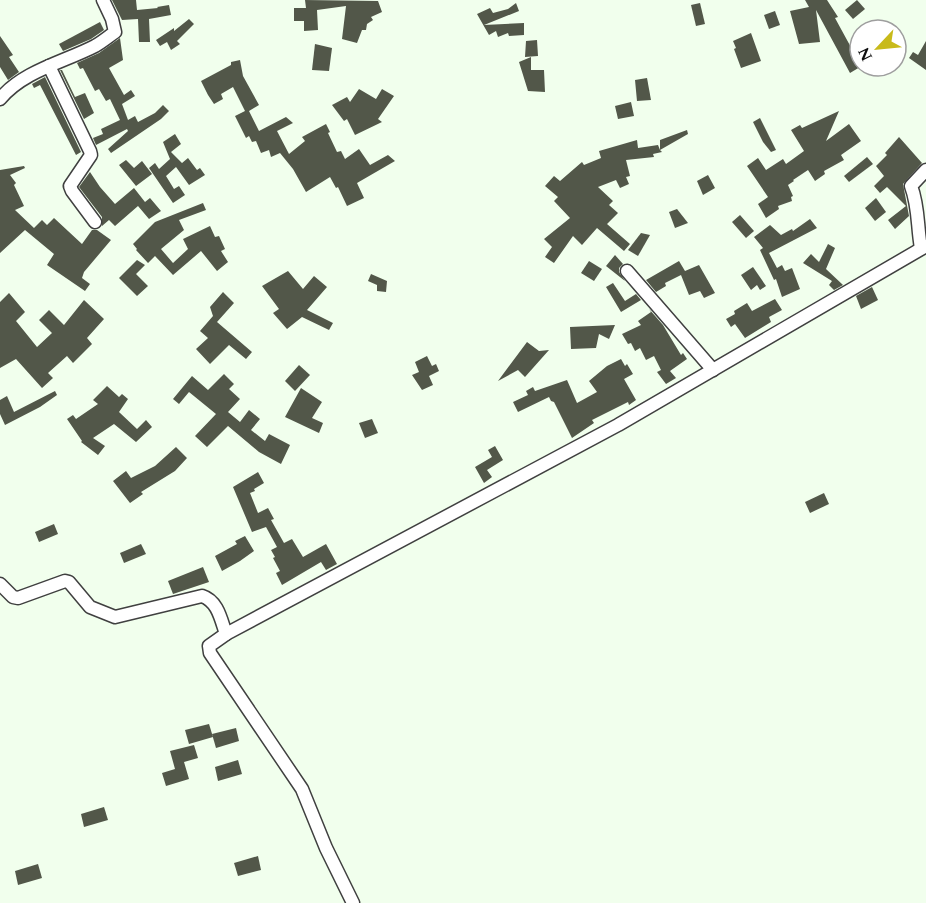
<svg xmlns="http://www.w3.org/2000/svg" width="926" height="903" viewBox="0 0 926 903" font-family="Spectral,serif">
	<rect width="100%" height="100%" fill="#f1ffed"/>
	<g fill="#525749">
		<polygon points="112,0 136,0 137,10 158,8 157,7 169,5 171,15 149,19 150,42 139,42 138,19 122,20"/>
		<polygon points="305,0 378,1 382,12 371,17 373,20 367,24 366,30 362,30 357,43 342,39 346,6 317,10 318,30 304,31 304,21 294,21 294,8 306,8"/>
		<polygon points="805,0 827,0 838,17 835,18 853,51 856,49 860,56 860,67 850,73 816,10 820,42 799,44 790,11 809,7"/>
		<polygon points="857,0 865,9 853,19 845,10"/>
		<polygon points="516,3 519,11 484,25 524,23 524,35 509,36 508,33 498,37 496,31 489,35 477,14 490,8 493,13 508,9"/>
		<polygon points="700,3 705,24 696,26 691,5"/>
		<polygon points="775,11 780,25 769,29 764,15"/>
		<polygon points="189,19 194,24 177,41 180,44 171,50 167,42 160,46 156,40 174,28 174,31"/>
		<polygon points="100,22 104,30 91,39 63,51 59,44"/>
		<polygon points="751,33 761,61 741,68 734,49 736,48 733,41"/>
		<polygon points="0,36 13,55 9,57 19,72 8,80 0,67"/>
		<polygon points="120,38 123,60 109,68 124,95 131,90 135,96 122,104 128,120 135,116 138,122 155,113 163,105 169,111 161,119 111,153 108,149 128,131 127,129 96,145 93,138 103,134 101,129 120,120 110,99 106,101 99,89 95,91 83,68 80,69 77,63 99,53"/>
		<polygon points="537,40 538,56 525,57 526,41"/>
		<polygon points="926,41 926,70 909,58 913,52 918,55"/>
		<polygon points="315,44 332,48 329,71 312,70"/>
		<polygon points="531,57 531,70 544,70 545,92 528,91 519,62"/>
		<polygon points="240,60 243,76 259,105 249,111 259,131 286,117 293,123 277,131 289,154 305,141 302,137 326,124 330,132 328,133 337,152 341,151 345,159 359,149 370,165 388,155 395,161 357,183 364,198 347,206 338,187 336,188 330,177 306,192 293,169 280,153 271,157 269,150 261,153 256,141 252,142 249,136 246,138 235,116 245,111 233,87 221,94 223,99 214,104 208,95 201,81 231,65 231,62"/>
		<polygon points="60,70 62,70 75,97 85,93 94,113 84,119"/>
		<polygon points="45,77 81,152 76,155 40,85 34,88 32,84"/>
		<polygon points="647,78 651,100 637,101 635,80"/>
		<polygon points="359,89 376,99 382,89 394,96 378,119 382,122 355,135 347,119 344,121 332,105 347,97 350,102"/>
		<polygon points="631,102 634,116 618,119 615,106"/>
		<polygon points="839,111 826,141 849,124 861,141 841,155 844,160 824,171 825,174 815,181 808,170 793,180 794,181 788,185 793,196 791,197 792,201 778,206 779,209 766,218 758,204 768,197 747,166 758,158 766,170 783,159 786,164 804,151 791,130 800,125 802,128"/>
		<polygon points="760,118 776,150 771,152 763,142 753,122"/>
		<polygon points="687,130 688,134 660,150 662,152 653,154 654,157 626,160 630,176 626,177 629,184 620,188 616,180 598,187 613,201 609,205 618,213 607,224 630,244 624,251 597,228 582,245 573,236 554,263 545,257 552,247 544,239 570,218 554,201 558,197 545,186 554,176 560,181 582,162 584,165 601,158 599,151 637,140 638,148 658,145 660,150 660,140"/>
		<polygon points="175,134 181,144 171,152 182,163 188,158 197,170 200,168 205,175 189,185 176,167 166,176 174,189 179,186 185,195 173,203 149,168 155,163 159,169 170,159 163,142"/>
		<polygon points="899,137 922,163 903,184 909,216 895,229 888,220 906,206 887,187 880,193 874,186 884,176 876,166 887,155 885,153"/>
		<polygon points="867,157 873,164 849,182 844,176"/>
		<polygon points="126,160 134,168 142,161 152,174 136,186 119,165"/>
		<polygon points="24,166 25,168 10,175 16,183 14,185 24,206 15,210 34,228 42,220 47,225 54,218 82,244 92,230 97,230 111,240 84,272 82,278 90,284 85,291 47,265 54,254 25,230 0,253 0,170"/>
		<polygon points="90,172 100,187 115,204 134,188 145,202 150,198 161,211 149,219 138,206 115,226 109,220 102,226 102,217 79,187"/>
		<polygon points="708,175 715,188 703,195 697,181"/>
		<polygon points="876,198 886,212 875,221 865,208"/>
		<polygon points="203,203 206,210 179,220 184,230 161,249 173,263 188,249 183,239 210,226 215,237 219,236 225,249 221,251 228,262 217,271 201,251 173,275 155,256 148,263 136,250 137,249 133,244 155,222"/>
		<polygon points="677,209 688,223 675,228 669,212"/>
		<polygon points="740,215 754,231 746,238 732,222"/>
		<polygon points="810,219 817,228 769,253 777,268 782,265 785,271 792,268 800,289 782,297 776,279 774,280 760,250 763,248 754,237 770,225 781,235 792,229 793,231"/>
		<polygon points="641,233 650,235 638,256 628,250"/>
		<polygon points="828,244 835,248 826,269 843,285 834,290 829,285 832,281 803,263 811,254 819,262"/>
		<polygon points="615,255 623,264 619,268 619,272 625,281 606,266"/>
		<polygon points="137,260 145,265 136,274 148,286 137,296 119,278"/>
		<polygon points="589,261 602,269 594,281 581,273"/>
		<polygon points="679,261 685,271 699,265 715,293 704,298 700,291 689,295 681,275 665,283 666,286 656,292 646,280"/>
		<polygon points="753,267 766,286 760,290 757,285 751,290 741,275"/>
		<polygon points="288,271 303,289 314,276 327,287 307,310 333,323 329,330 302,317 287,329 273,313 279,309 262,286"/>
		<polygon points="371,274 387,281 386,292 377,291 377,285 368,281"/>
		<polygon points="613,283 625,301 636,294 641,300 621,312 606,287"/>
		<polygon points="872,287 878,300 861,309 856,296"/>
		<polygon points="223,292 234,303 217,322 252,352 246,359 229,345 210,364 196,349 208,338 200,331 213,316 210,307"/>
		<polygon points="9,293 25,312 16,321 37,347 52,333 39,320 49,310 64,325 84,300 104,319 87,338 92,344 73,363 67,356 48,373 53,378 42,388 16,359 0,368 0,302"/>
		<polygon points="775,299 782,310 769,317 771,322 745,338 735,324 731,327 726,319 735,314 734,311 747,303 752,311"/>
		<polygon points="649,309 663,325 681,355 683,353 687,359 670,371 676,378 666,384 657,372 661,370 654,356 646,360 640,348 635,351 631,343 628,344 622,334 641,325 638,321 651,312"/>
		<polygon points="615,325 609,339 599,334 596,348 571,349 570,327"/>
		<polygon points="527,342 539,351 549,350 525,377 518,370 498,381"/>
		<polygon points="427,356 432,366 436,364 439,371 429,376 433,385 422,390 412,375 419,372 415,362"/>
		<polygon points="621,359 625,366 627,364 633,374 624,379 636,400 629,405 628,402 592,420 594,423 572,438 554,402 551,401 549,397 518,412 513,402 528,395 526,391 533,387 535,391 567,380 577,403 597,392 589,381 607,366"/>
		<polygon points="299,365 310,375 295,391 285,381"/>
		<polygon points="224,374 234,384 229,389 240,399 228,412 240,422 249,410 260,419 251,430 265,441 269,434 290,445 281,464 259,452 228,426 207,447 195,436 216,414 189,392 179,404 173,399 192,376 208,390"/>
		<polygon points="107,386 119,397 122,394 128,399 119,412 137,429 146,420 152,427 136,442 114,424 93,438 105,446 98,455 81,442 82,441 67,419 73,415 76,419 98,404 93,400"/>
		<polygon points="301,388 322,402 312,418 323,423 319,433 285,417"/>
		<polygon points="55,391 57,395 40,407 5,425 0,414 0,400 7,396 14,412"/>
		<polygon points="372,419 378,433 365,438 359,423"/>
		<polygon points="495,446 503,460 487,470 492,477 484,483 475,467 492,457 488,450"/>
		<polygon points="176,447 187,458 175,471 141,492 143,494 130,503 113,481 126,471 131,478 155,466"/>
		<polygon points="258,472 264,483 254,489 255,491 250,493 258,513 268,508 274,519 271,520 284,543 292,539 303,557 326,544 337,564 326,570 321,562 282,585 276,573 280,571 273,558 275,557 271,550 277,547 266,527 252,532 233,487"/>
		<polygon points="824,493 829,504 810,513 805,502"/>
		<polygon points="54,524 58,534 39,542 35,532"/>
		<polygon points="245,536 254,551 240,561 222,571 215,556 237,544 235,541"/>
		<polygon points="141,544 146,554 124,563 120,553"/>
		<polygon points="203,567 209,582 173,594 168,581"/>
		<polygon points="209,724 213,737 189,744 185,730"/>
		<polygon points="236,728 239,741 216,748 212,734"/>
		<polygon points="194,745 198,758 184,762 189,779 166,786 162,773 175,769 170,751"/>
		<polygon points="238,760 242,774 218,781 215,767"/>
		<polygon points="104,807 108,820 84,827 81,814"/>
		<polygon points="258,856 261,870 238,876 234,863"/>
		<polygon points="38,864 42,878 18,885 15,871"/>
	</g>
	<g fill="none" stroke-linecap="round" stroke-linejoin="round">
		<defs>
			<g id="minor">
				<polyline points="49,66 90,151 91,155 70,186 72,191 95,222"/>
				<path d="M0,99C23,71 64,62 95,46C102,42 108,37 115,32L112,19L103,0"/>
				<path d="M921,248C917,226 919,207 911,186L926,170"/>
				<polyline points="627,271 713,370"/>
				<path d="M0,584L13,597L18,598L65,581L69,582L90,607L115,617L202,596C218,601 221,620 226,634"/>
				<polyline points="353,903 326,848 302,789 210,653 209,646 226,634 618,425 926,246"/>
			</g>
		</defs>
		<use href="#minor" stroke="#404040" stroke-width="15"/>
		<use href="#minor" stroke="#fff" stroke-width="12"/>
	</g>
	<g transform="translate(878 48) rotate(244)"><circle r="28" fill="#ffffff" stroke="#9e9e9e" stroke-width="1.5"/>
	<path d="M0-4.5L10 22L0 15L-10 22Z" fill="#c8ba1a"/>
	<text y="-9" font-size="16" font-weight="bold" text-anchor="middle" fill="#0d0d0d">N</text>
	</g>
</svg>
